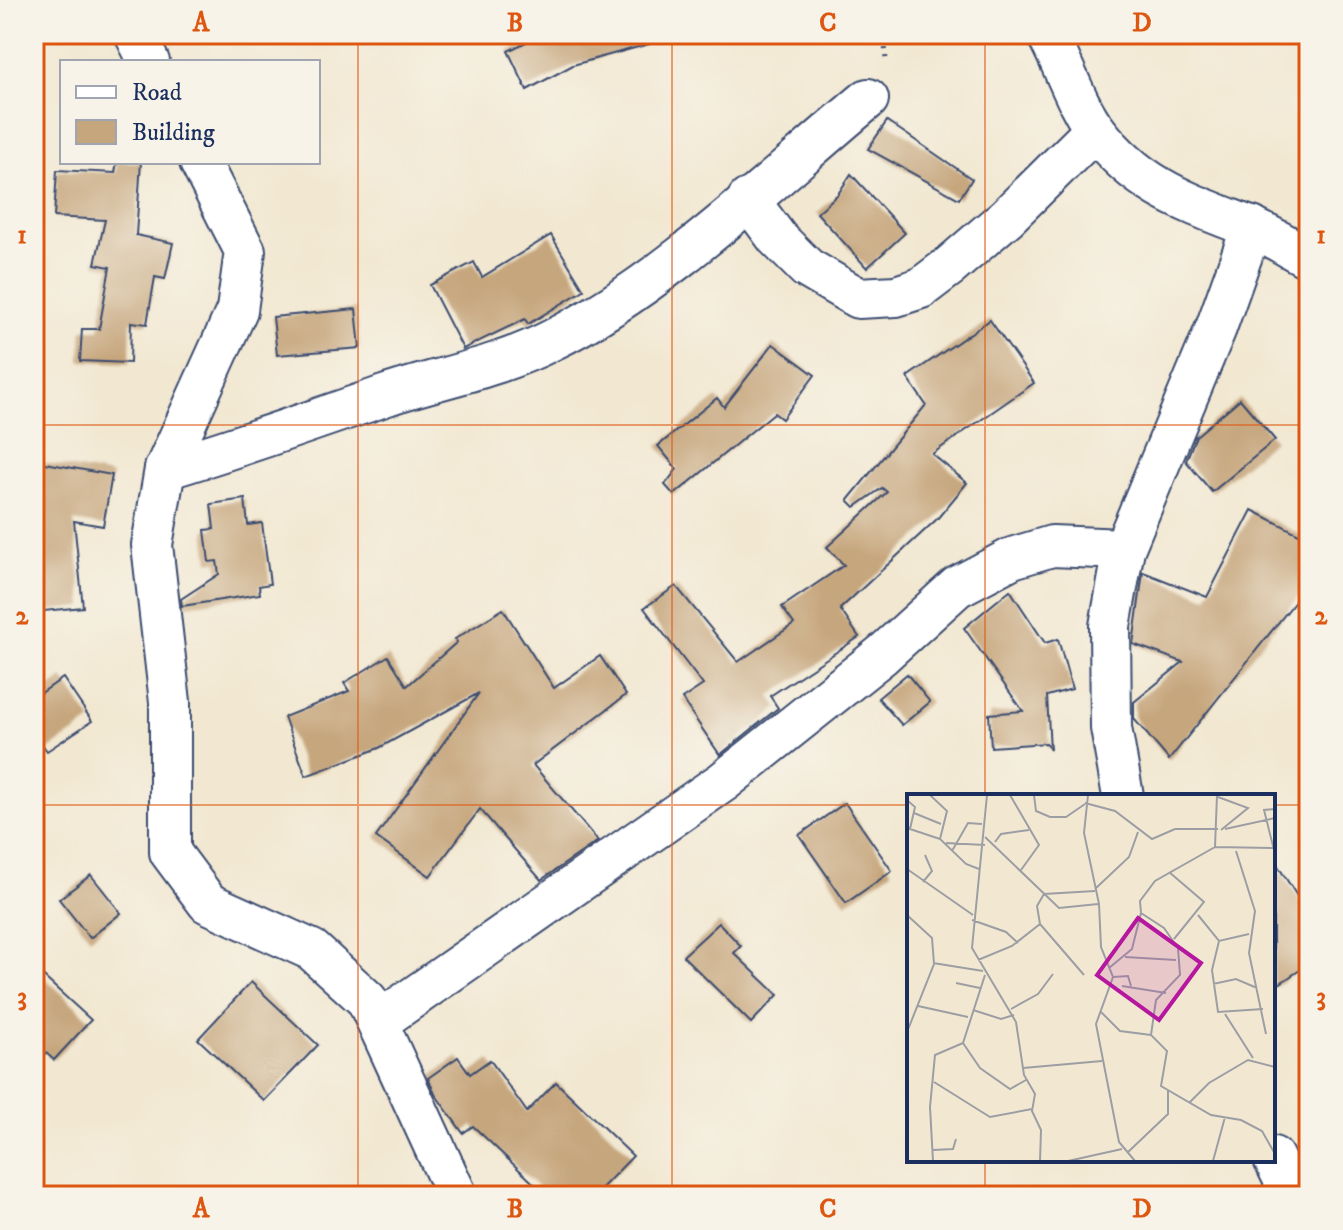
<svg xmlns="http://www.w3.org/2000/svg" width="1343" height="1230" viewBox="0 0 1343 1230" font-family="'IM FELL DW Pica',serif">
	<rect width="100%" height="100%" fill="#f7f3e8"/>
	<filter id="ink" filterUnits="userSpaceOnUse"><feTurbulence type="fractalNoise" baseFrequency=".0125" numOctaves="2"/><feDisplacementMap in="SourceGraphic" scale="16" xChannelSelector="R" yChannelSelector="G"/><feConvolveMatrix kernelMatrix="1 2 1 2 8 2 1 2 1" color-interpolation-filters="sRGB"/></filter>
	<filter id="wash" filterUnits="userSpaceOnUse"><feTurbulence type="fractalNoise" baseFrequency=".006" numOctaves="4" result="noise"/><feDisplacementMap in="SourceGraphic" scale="32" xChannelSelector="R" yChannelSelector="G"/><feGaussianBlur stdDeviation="1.8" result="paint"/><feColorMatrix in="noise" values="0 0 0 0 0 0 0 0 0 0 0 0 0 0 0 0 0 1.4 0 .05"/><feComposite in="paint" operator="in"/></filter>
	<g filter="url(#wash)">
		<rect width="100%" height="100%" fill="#f2e8d2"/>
		<g id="blocks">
			<g fill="#c6a67d">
				<polygon points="542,34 647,34 649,44 573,65 527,90 508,51"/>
				<polygon points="887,121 972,179 959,199 868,149"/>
				<polygon points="117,162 141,162 136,235 173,243 165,279 155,277 147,324 131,322 130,363 80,361 82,329 99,329 110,267 95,264 105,220 54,217 57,170 115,173"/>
				<polygon points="851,174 905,233 867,268 817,213 838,194"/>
				<polygon points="551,235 584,290 528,324 525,319 463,349 430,285 474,262 482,277"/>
				<polygon points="356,309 360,348 277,355 273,317"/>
				<polygon points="990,320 1034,383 932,454 967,483 937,519 840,609 859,637 770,696 778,708 720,755 682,699 703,685 644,608 676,586 738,662 794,624 782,607 844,565 827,547 887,492 882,488 855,507 848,500 926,405 907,377"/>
				<polygon points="773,344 815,375 782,419 774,413 674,495 665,485 677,469 658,446 717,398 724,407"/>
				<polygon points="1240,399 1275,440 1212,492 1186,461 1196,436"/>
				<polygon points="34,461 112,475 103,526 74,521 83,607 34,612"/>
				<polygon points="245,499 248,525 262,523 270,584 259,586 260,594 182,606 181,599 219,574 217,561 209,562 205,530 214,529 211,504"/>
				<polygon points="1252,510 1309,539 1309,584 1169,760 1134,719 1134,702 1183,662 1133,644 1143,572 1207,597"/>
				<polygon points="1010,590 1045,643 1058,639 1072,689 1047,696 1050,750 1046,743 991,747 989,714 1023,711 964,628"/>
				<polygon points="503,609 554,688 600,656 626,695 533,765 598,841 541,880 480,809 430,876 376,837 479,693 379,748 306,776 284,717 349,691 344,683 388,656 407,686 457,642 455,639"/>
				<polygon points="907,674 930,702 902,725 878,698"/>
				<polygon points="63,678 92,721 47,751 34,733 34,698"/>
				<polygon points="845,803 892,871 846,903 799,835"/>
				<polygon points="1273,858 1309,915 1309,964 1273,988"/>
				<polygon points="91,875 121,913 90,938 59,899"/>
				<polygon points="719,923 741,946 734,953 778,995 751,1023 683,956"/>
				<polygon points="34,968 91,1020 54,1060 34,1042"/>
				<polygon points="251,982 318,1045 264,1101 198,1039"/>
				<polygon points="458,1057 470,1074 490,1060 527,1112 556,1082 633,1156 594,1196 547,1196 473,1126 463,1133 435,1094 428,1078"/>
			</g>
		</g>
	</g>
	<g filter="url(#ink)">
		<use href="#blocks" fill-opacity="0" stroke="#3b4b6f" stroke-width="2"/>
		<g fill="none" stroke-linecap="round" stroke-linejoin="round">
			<defs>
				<g id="minor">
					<polyline points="135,34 149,62"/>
					<path d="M1047,34C1064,65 1076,105 1097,132C1140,188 1187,202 1250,227C1270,235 1290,248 1309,258"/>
					<polyline points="200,162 245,251 237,310 165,469 152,545 170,702 170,852 208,903 312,950 367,1000 457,1196"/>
					<polyline points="748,199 777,238 807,268 858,298 896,296 921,288 950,266 1007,217 1095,130"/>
					<path d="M165,469C239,447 311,421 384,396C440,377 497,368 550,341C661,287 772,179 868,99"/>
					<polyline points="1123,796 1111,728 1110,626 1124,549 1216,328 1252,227"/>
					<polyline points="378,1022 724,781 882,655 957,587 1012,558 1052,546 1124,549"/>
					<polyline points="1273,1157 1292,1196"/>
				</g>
			</defs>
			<use href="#minor" stroke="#3b4b6f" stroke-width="44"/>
			<polyline stroke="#3b4b6f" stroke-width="5" stroke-dasharray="2 6" stroke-linecap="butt" points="879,34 885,43 886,63"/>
			<use href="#minor" stroke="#fff" stroke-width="40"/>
		</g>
	</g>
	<path fill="none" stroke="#de5710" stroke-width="2" stroke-opacity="0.55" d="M358,34V1196M672,34V1196M985,34V796M34,425H1309M34,805H909M1273,805H1309M985,1160V1196"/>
	<g transform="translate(907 794)">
		<rect width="368" height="368" fill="#f2e8d2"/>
		<path fill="none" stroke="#9c9ea4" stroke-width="2" d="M23,1L40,17L33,45L59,70L72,75M80,1L65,154L109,228L117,281L128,300L125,317L134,336L133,367M103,1L132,51L114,76M127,1L129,17L143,23H159L178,10M181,1L177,39L192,110L194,153L206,183L189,230L212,348L228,367M310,1L308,53L248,87L233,107L234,119L257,134L271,154L273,181L249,206L244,241L260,257L254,292L304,321L334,326L355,337L368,360M311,3L341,14L314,36M0,6L8,13L3,35M178,9L208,17L245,45L268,35H311M7,19L34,30M0,34L33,45M318,35L368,24M78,43L152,114L191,110M88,48L94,40L122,36M39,49L78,51M308,53L368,54M367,56L357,16L368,15M45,57L61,29L75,30M329,57L348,117L342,159L359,240M0,75L66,121M262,78L297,108L267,145M16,88L25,77L18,61M188,95L222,63L231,38M0,121L25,144L27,170L0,238M291,121L312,147L342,140M65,126L99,138L111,149M312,147L305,176L311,218L356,215M218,163L269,166M71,166L105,152L133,130M26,169L76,177M202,174L225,155L234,119M177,181L133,130L130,112L137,100L188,97M206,183L221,182L224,192M49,189L73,194M306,190L329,185L350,194M215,192L259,199M11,212L61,223M104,215L131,200L146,180M66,216L94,225L107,221M193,217L213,237L244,241M318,220L346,264M56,249L73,274L103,295L119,286M56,249L78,181M116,274L195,267M27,288L83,323L125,315M282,309L302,289L341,266L368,273M26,356L46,355L49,345M220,359L261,320V297M26,367L23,313L28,261L56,249M161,367L215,355M306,367L318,323"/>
		<path fill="#b5179e" fill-opacity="0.15" stroke="#b5179e" stroke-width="4" d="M231,124L294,169L252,226L190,181Z"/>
		<rect width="368" height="368" fill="none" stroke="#1b2f5e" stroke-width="4"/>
	</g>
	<rect width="1343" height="1230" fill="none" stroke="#f7f3e8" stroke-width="88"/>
	<rect x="60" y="60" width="260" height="104" fill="#f7f3e8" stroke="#9fa5b1" stroke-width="2"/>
	<rect x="76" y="86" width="40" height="12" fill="#ffffff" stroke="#9fa5b1" stroke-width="2"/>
	<text x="132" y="100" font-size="24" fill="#1b2f5e">Road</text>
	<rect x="76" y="120" width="40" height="24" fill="#c6a67d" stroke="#9fa5b1" stroke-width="2"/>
	<text x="132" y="140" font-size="24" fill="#1b2f5e">Building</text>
	<rect x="44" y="44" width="1255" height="1142" fill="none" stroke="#de5710" stroke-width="3"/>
	<g font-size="26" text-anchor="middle" font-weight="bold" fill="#de5710">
		<text x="201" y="31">A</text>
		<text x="515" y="31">B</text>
		<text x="828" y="31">C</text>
		<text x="1142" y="31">D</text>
		<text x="22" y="243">1</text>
		<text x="1321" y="243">1</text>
		<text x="22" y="624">2</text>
		<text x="1321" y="624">2</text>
		<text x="22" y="1005">3</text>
		<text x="1321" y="1005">3</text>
		<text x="201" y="1217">A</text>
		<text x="515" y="1217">B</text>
		<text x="828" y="1217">C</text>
		<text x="1142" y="1217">D</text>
	</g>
</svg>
